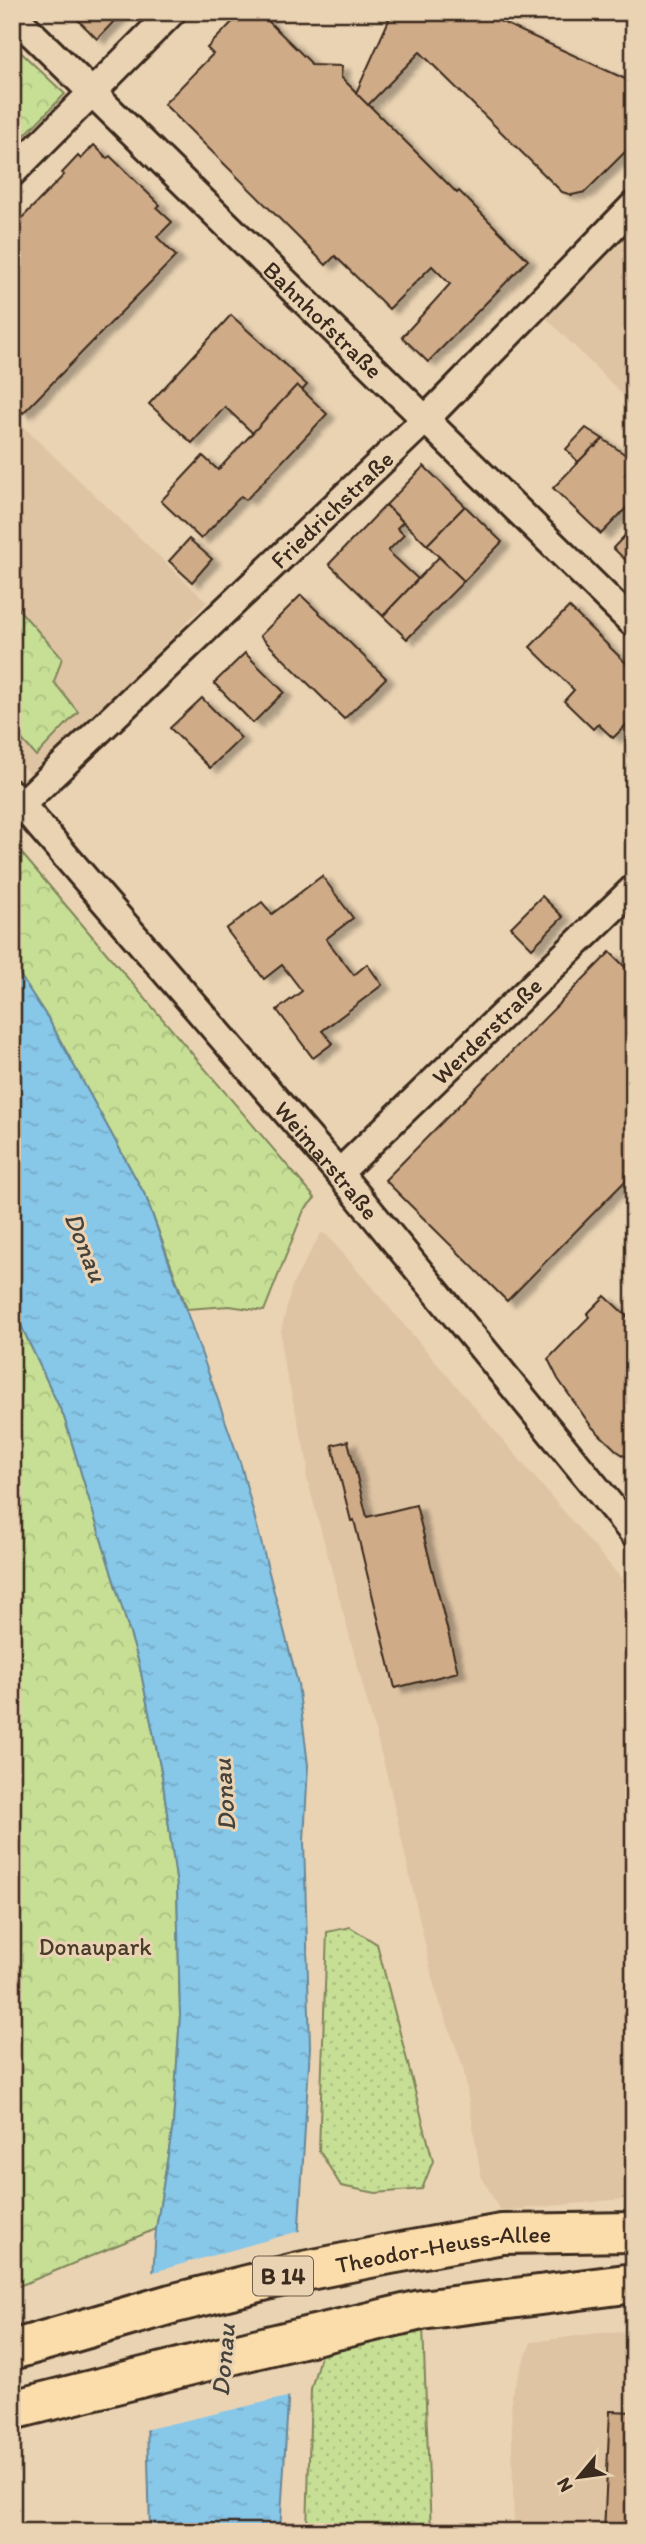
<svg xmlns="http://www.w3.org/2000/svg" width="646" height="2544" viewBox="0 0 646 2544" font-family="Itim,sans-serif">
	<defs>
		<pattern id="grass-dots" width="8" height="8" patternUnits="userSpaceOnUse" patternTransform="scale(1.75)"><rect width="8" height="8" fill="#c6df95"/><path d="M2 2h.1M6 6h.1" fill="none" stroke="#abc080" stroke-width="1.8" stroke-linecap="round"/></pattern>
		<pattern id="forest-crowns" width="20" height="18" patternUnits="userSpaceOnUse" patternTransform="scale(1.75)"><rect width="20" height="18" fill="#c6df95"/><path d="M2 6a3 3 0 1 1 6 0M12 15a3 3 0 1 1 6 0" fill="none" stroke="#abc080"/></pattern>
		<pattern id="water-ripples" width="26" height="14" patternUnits="userSpaceOnUse" patternTransform="scale(1.75)"><rect width="26" height="14" fill="#87c7e8"/><path d="M2 4q2-2 4 0t4 0M15 11q2-2 4 0t4 0" fill="none" stroke="#75abc7"/></pattern>
		<filter id="shadow"><feDropShadow dx="8" dy="4.5" stdDeviation="2" flood-color="#0004"/></filter>
	</defs>
	<rect width="100%" height="100%" fill="#ead3b3"/>
	<filter id="ink" filterUnits="userSpaceOnUse"><feTurbulence type="fractalNoise" baseFrequency=".0143" numOctaves="2"/><feDisplacementMap in="SourceGraphic" scale="14" xChannelSelector="R" yChannelSelector="G"/><feConvolveMatrix kernelMatrix="1 2 1 2 8 2 1 2 1" color-interpolation-filters="sRGB"/></filter>
	<g filter="url(#ink)">
		<g fill="#dfc4a3">
			<polygon points="634,228 634,406 546,318"/>
			<polygon points="12,416 207,602 32,777 12,754"/>
			<polygon points="321,1233 327,1235 634,1593 634,2198 500,2211 481,2176 463,2067 435,1989 389,1783 306,1475 308,1465 282,1355 281,1331 292,1285"/>
			<polygon points="634,2332 634,2532 514,2532 511,2395 531,2342 599,2333"/>
		</g>
		<g fill="url(#grass-dots)" stroke="#80845a" stroke-width="2">
			<polygon points="350,1927 377,1944 433,2161 422,2189 376,2193 341,2186 319,2150 327,1932"/>
			<polygon points="394,2324 423,2326 431,2532 307,2532 311,2389 321,2353"/>
		</g>
		<g fill="url(#forest-crowns)" stroke="#80845a" stroke-width="2">
			<polygon points="12,44 65,94 12,148"/>
			<polygon points="12,602 62,658 54,682 78,712 36,756 12,728"/>
			<polygon points="12,842 315,1198 304,1210 264,1311 229,1306 187,1309 146,1197 49,1020 12,963"/>
			<polygon points="12,1306 64,1417 139,1663 162,1776 177,1886 180,2015 173,2125 156,2229 12,2289"/>
		</g>
		<polygon fill="url(#water-ripples)" stroke="#698897" stroke-width="2" points="12,963 49,1020 146,1197 241,1465 298,1684 308,1765 304,1841 310,2047 280,2532 150,2532 146,2386 156,2229 173,2125 180,2015 177,1886 162,1776 139,1663 64,1417 12,1306"/>
		<polygon fill="#ead3b3" points="303,2230 291,2396 144,2430 143,2385 150,2273"/>
		<g fill="#cfab88" stroke="#3b2a1e" stroke-width="2" filter="url(#shadow)">
			<polygon points="70,12 123,12 97,39"/>
			<polygon points="242,12 259,12 310,62 311,65 342,66 341,77 457,193 459,191 528,260 428,362 402,337 450,284 432,266 389,309 335,256 326,265 164,104 213,54 207,48"/>
			<polygon points="381,12 480,12 634,83 634,143 585,192 572,195 562,192 420,52 368,105 356,93 389,20"/>
			<polygon points="94,145 107,158 110,156 160,205 157,208 172,222 157,237 176,256 23,413 12,402 12,228 64,175 62,173 78,156 81,159"/>
			<polygon points="231,315 307,385 258,438 225,407 192,443 149,404"/>
			<polygon points="297,385 327,414 246,500 241,496 201,539 161,501 203,456 218,470"/>
			<polygon points="586,428 603,439 578,462 566,449"/>
			<polygon points="603,439 633,460 625,475 634,484 634,500 601,534 553,488 594,446 595,447"/>
			<polygon points="424,466 465,506 427,545 386,505"/>
			<polygon points="386,505 403,522 397,528 404,535 388,551 418,579 383,616 329,564"/>
			<polygon points="465,506 502,542 464,581 427,545"/>
			<polygon points="634,526 634,568 613,548"/>
			<polygon points="189,539 212,559 192,582 169,561"/>
			<polygon points="439,557 464,581 407,639 383,616"/>
			<polygon points="301,595 386,678 344,719 260,636"/>
			<polygon points="569,607 634,671 634,717 613,738 598,724 593,729 564,701 574,690 530,647"/>
			<polygon points="245,653 284,692 253,723 214,683"/>
			<polygon points="202,698 241,738 210,768 170,728"/>
			<polygon points="322,876 353,918 326,939 354,975 367,964 382,985 322,1031 333,1043 313,1058 277,1010 302,991 282,965 264,979 226,929 262,902 272,914"/>
			<polygon points="542,896 563,917 532,948 511,927"/>
			<polygon points="610,952 634,976 634,1172 507,1301 385,1180"/>
			<polygon points="605,1296 634,1323 634,1462 617,1451 591,1426 558,1379 548,1359 589,1317 587,1314"/>
			<polygon points="348,1441 367,1517 416,1505 458,1672 395,1688 354,1520 351,1521 332,1445"/>
			<polygon points="610,2411 634,2412 634,2532 604,2532"/>
		</g>
		<g fill="none" stroke-linecap="round" stroke-linejoin="round">
			<defs>
				<g id="street">
					<path id="s1" d="M12,14L634,624"/>
					<polyline points="12,173 172,12"/>
					<path id="s2" d="M12,794L339,1173L634,1534"/>
					<path id="s3" d="M21,805L426,419L634,205"/>
					<path id="s4" d="M339,1173L634,888"/>
				</g>
				<g id="primary">
					<path id="s5" d="M12,2350L171,2304L299,2272L390,2254L502,2234L634,2232"/>
					<polyline points="12,2410 255,2349 421,2310 634,2283"/>
				</g>
			</defs>
			<use href="#street" stroke="#3b2a1e" stroke-width="32"/>
			<use href="#primary" stroke="#3b2a1e" stroke-width="44"/>
			<use href="#street" stroke="#ead3b3" stroke-width="26"/>
			<use href="#primary" stroke="#fbddab" stroke-width="38"/>
		</g>
	</g>
	<g text-anchor="middle" dominant-baseline="central" stroke-width="6" stroke-linejoin="round" paint-order="stroke">
		<rect fill="#ead3b3" stroke="#705d4b" stroke-width="2" x="253" y="2256.5" width="60" height="39" rx="5"/>
		<g font-size="23" font-weight="bold" fill="#3b2a1e">
			<text x="283" y="2276">B 14</text>
		</g>
		<g font-size="24" fill="#3b2a1e" stroke="#ead3b3">
			<text stroke="none"><textPath href="#s1" startOffset="436">Bahnhofstraße</textPath></text>
			<text stroke="none"><textPath href="#s3" startOffset="429">Friedrichstraße</textPath></text>
			<text stroke="none"><textPath href="#s4" startOffset="205">Werderstraße</textPath></text>
			<text stroke="none"><textPath href="#s2" startOffset="483">Weimarstraße</textPath></text>
			<text stroke="none"><textPath href="#s5" startOffset="444">Theodor-Heuss-Allee</textPath></text>
		</g>
		<g font-size="24" fill="#493c2a" stroke="#ead3b3">
			<text x="95" y="1946">Donaupark</text>
		</g>
		<g font-size="26" font-style="italic" fill="#46423c" stroke="#ead3b3">
			<text transform="translate(86 1247) rotate(68)">Donau</text>
			<text transform="translate(224 1795) rotate(-94)">Donau</text>
			<text transform="translate(223 2360) rotate(-85)">Donau</text>
		</g>
	</g>
	<rect width="646" height="2544" fill="none" stroke="#ead3b3" stroke-width="42"/>
	<rect x="21" y="21" width="604" height="2502" fill="none" stroke="#3b2a1e" stroke-width="2.5" filter="url(#ink)"/>
	<g transform="translate(579 2477) rotate(241)" stroke="#ead3b3" stroke-width="5" paint-order="stroke">
	<path d="M0-5L12 26L0 18L-12 26Z" fill="#3b2a1e"/>
	<text y="-10" font-size="19" font-weight="bold" text-anchor="middle" fill="#3b2a1e">N</text>
	</g>
</svg>
